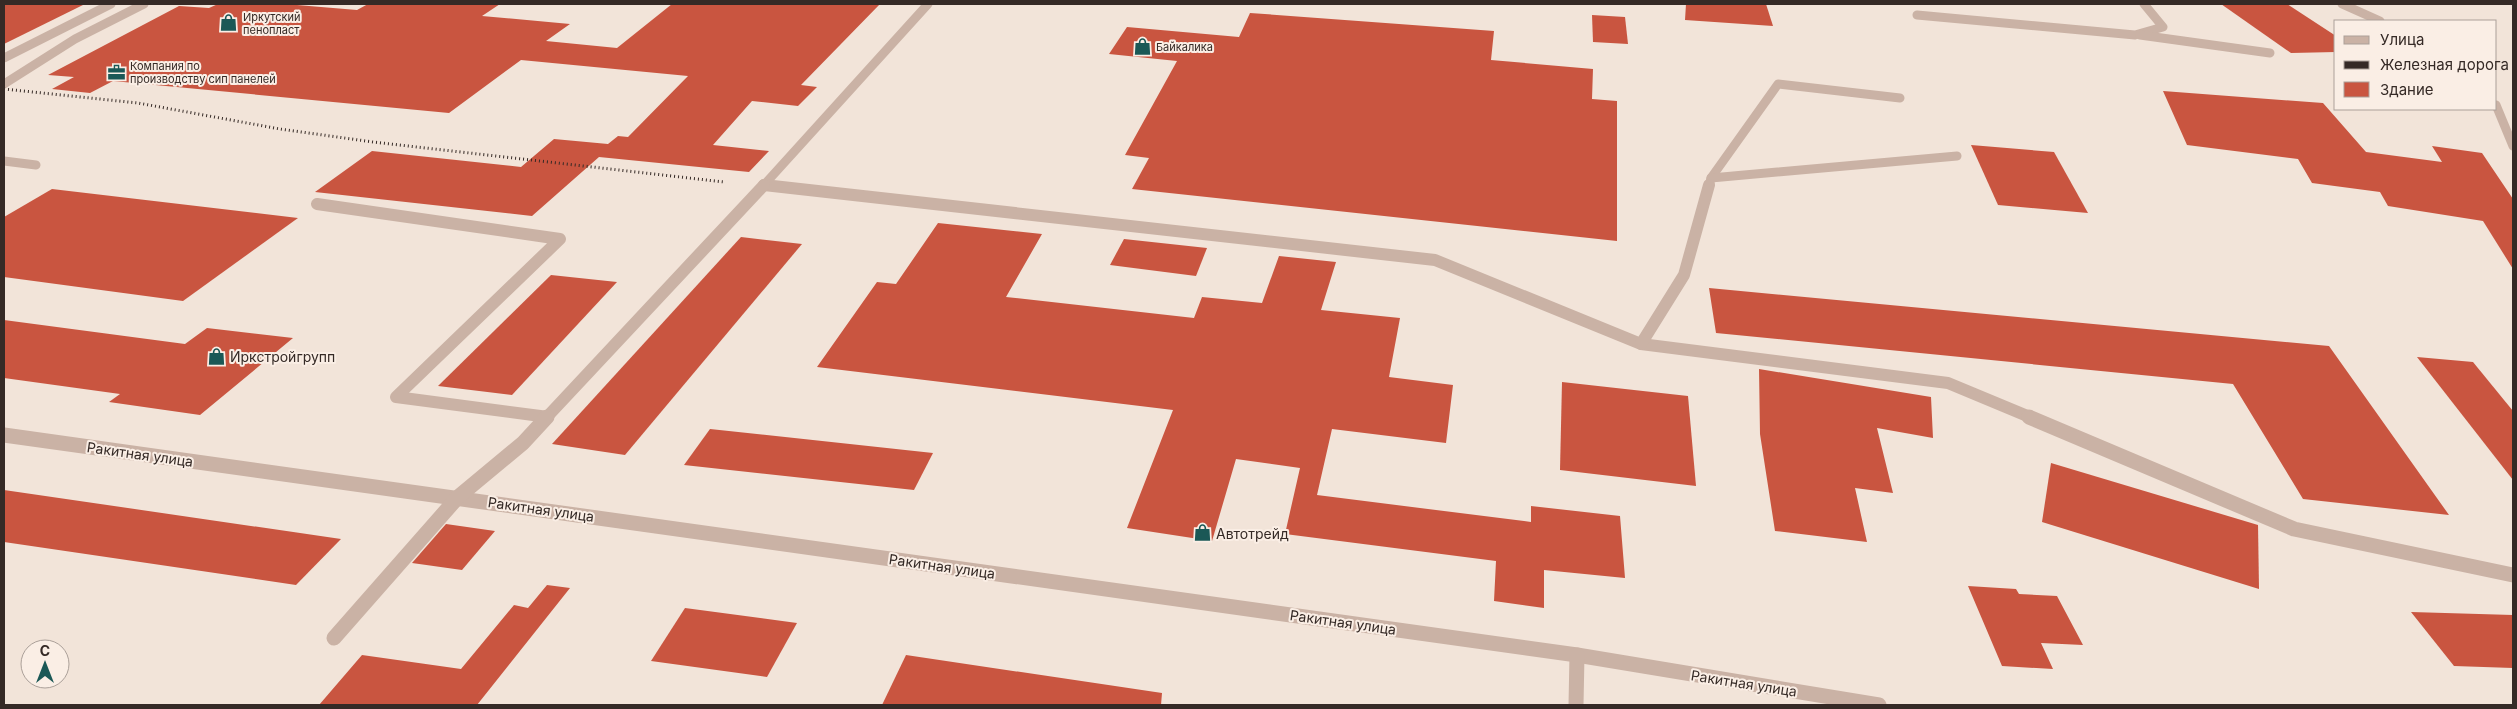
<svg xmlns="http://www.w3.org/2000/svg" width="2517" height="709" viewBox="0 0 2517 709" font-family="Inter,sans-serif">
	<rect width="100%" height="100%" fill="#f2e4d9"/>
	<g fill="#c95540">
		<polygon points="4,4 85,4 4,44"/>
		<polygon points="218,4 285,4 357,10 368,4 500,4 482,16 570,24 546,41 617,48 672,4 880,4 801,85 817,87 798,106 752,101 713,145 769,151 749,172 599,157 532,216 315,192 372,151 521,167 554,139 608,144 618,136 628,137 688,76 521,60 449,113 113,81 90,93 52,89 74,77 48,75 179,6 209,8"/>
		<polygon points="1686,4 1766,4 1773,26 1685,20"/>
		<polygon points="2221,4 2287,4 2336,36 2336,52 2291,53"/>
		<polygon points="1250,13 1494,31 1491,60 1593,69 1592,99 1617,101 1617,241 1132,189 1149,158 1125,155 1177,61 1109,54 1127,27 1239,37"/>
		<polygon points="1592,15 1625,17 1628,44 1593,42"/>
		<polygon points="2163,91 2323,103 2366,152 2442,162 2432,146 2482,153 2513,199 2513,269 2483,221 2388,206 2380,192 2312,183 2298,159 2187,145"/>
		<polygon points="1971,145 2054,152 2088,213 1998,205"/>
		<polygon points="52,189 298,218 183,301 4,277 4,217"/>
		<polygon points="938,223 1042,234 1006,297 1194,318 1202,297 1262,303 1279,256 1336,262 1321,310 1400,318 1389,377 1453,385 1446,443 1332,429 1317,495 1531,522 1531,506 1620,516 1625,578 1544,570 1544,608 1494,601 1496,561 1285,534 1300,468 1236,459 1212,541 1127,528 1173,410 817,367 877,282 896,284"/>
		<polygon points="741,237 802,244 625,455 552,444"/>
		<polygon points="1124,239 1207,248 1196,276 1110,265"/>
		<polygon points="551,275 617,282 512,395 438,386"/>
		<polygon points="1709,288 2329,346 2449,515 2303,499 2233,384 1716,333"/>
		<polygon points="4,320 185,344 207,328 293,338 200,415 109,402 120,394 4,378"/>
		<polygon points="2417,357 2473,362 2513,411 2513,480"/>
		<polygon points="1759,369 1931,397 1933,438 1877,428 1893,493 1855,488 1867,542 1775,531 1760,434"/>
		<polygon points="1562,382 1688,396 1696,486 1560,470"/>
		<polygon points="710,429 933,453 914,490 684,465"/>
		<polygon points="2051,463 2258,525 2259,589 2042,522"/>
		<polygon points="4,490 341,539 296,585 4,542"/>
		<polygon points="446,524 495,531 462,570 412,563"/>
		<polygon points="547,585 570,588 477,705 319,705 362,655 461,669 514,605 528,608"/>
		<polygon points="1968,586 2016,589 2019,594 2057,596 2083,645 2041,643 2053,669 2002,666"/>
		<polygon points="685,608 797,623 767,677 651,661"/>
		<polygon points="2411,612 2513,615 2513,668 2454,666"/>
		<polygon points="906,655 1162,693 1161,705 882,705"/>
	</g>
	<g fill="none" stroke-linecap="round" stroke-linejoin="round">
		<g stroke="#cab2a5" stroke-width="9">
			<polyline points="2342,4 2380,21"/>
			<polyline points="1917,15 2135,35 2163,27 2144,4"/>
			<polyline points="2140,35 2270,53"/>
			<polyline points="4,58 111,4"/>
			<polyline points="4,84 75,39 144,4"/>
			<polyline points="2496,105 2513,146"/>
			<polyline points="4,161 36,165"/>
			<polyline points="1711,178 1778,84 1900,98"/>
			<polyline points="764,185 774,186"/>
			<polyline points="763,186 928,4"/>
			<polyline points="1709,186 1711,178 1957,156"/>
		</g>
		<g stroke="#cab2a5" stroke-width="12">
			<polyline points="764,185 1435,260 1641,344 1948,383 2032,418"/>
			<polyline points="317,204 560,239 396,397 548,417"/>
			<polyline points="1641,344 1684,275 1709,185"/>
			<polyline points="546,418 764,185"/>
		</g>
		<g stroke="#cab2a5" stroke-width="15">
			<polyline points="2029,417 2294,529 2513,575"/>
			<polyline points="4,435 1577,655 1879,705"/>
			<polyline points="334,638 458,497 523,443 547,417"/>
			<polyline points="1576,705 1577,655"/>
		</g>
		<polyline stroke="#352a26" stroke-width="3" stroke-dasharray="1 3" stroke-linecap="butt" points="4,89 138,103 280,129 373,142 724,182"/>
	</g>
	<defs>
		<symbol id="shop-bare" viewBox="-9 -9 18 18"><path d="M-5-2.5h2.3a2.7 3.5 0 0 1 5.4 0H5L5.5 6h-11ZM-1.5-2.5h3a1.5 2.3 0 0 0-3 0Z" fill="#1b5856" stroke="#faeee5" stroke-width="2.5" paint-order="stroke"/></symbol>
		<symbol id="office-bare" viewBox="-9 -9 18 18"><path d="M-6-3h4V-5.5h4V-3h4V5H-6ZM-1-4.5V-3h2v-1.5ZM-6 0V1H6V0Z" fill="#1b5856" stroke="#faeee5" stroke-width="2.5" paint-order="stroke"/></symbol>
	</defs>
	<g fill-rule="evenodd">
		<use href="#shop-bare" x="216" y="10" width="25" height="25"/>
		<use href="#shop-bare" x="1130" y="34" width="25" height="25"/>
		<use href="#office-bare" x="104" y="60" width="25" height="25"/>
		<use href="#shop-bare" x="204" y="344" width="25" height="25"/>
		<use href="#shop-bare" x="1190" y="520" width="25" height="25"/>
	</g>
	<g text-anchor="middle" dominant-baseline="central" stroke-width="4" stroke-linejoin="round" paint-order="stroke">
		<g font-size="11" fill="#352a26" stroke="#faeee5" text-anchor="start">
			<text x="243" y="17">Иркутский<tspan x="243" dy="13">пенопласт</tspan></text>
			<text x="1156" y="47">Байкалика</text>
			<text x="130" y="66">Компания по<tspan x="130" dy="13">производству сип панелей</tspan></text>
		</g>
		<g font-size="14" fill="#352a26" stroke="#faeee5" text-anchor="start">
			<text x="230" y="356">Иркстройгрупп</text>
			<text x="1216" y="533">Автотрейд</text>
		</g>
		<g font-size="14" fill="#352a26" stroke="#faeee5">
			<text transform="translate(140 454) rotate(8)">Ракитная улица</text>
			<text transform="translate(541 509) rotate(8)">Ракитная улица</text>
			<text transform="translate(942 566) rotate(8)">Ракитная улица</text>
			<text transform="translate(1343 622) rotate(8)">Ракитная улица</text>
			<text transform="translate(1744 683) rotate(9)">Ракитная улица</text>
		</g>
	</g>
	<rect width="2517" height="709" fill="none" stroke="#352a26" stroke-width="10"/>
	<rect x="2334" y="20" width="162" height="90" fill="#faeee5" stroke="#aba099"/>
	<rect x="2344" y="36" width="25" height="8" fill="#cab2a5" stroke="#aba099"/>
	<text x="2380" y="45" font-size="15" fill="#352a26">Улица</text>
	<rect x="2344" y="61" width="25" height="8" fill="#352a26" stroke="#aba099"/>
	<text x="2380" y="70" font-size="15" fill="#352a26">Железная дорога</text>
	<rect x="2344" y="82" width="25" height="15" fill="#c95540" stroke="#aba099"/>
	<text x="2380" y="95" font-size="15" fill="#352a26">Здание</text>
	<g transform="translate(45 664)"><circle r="24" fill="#faeee5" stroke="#aba099"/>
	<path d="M0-4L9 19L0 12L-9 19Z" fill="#1b5856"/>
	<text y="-8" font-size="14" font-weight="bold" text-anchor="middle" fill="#352a26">С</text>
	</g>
</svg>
